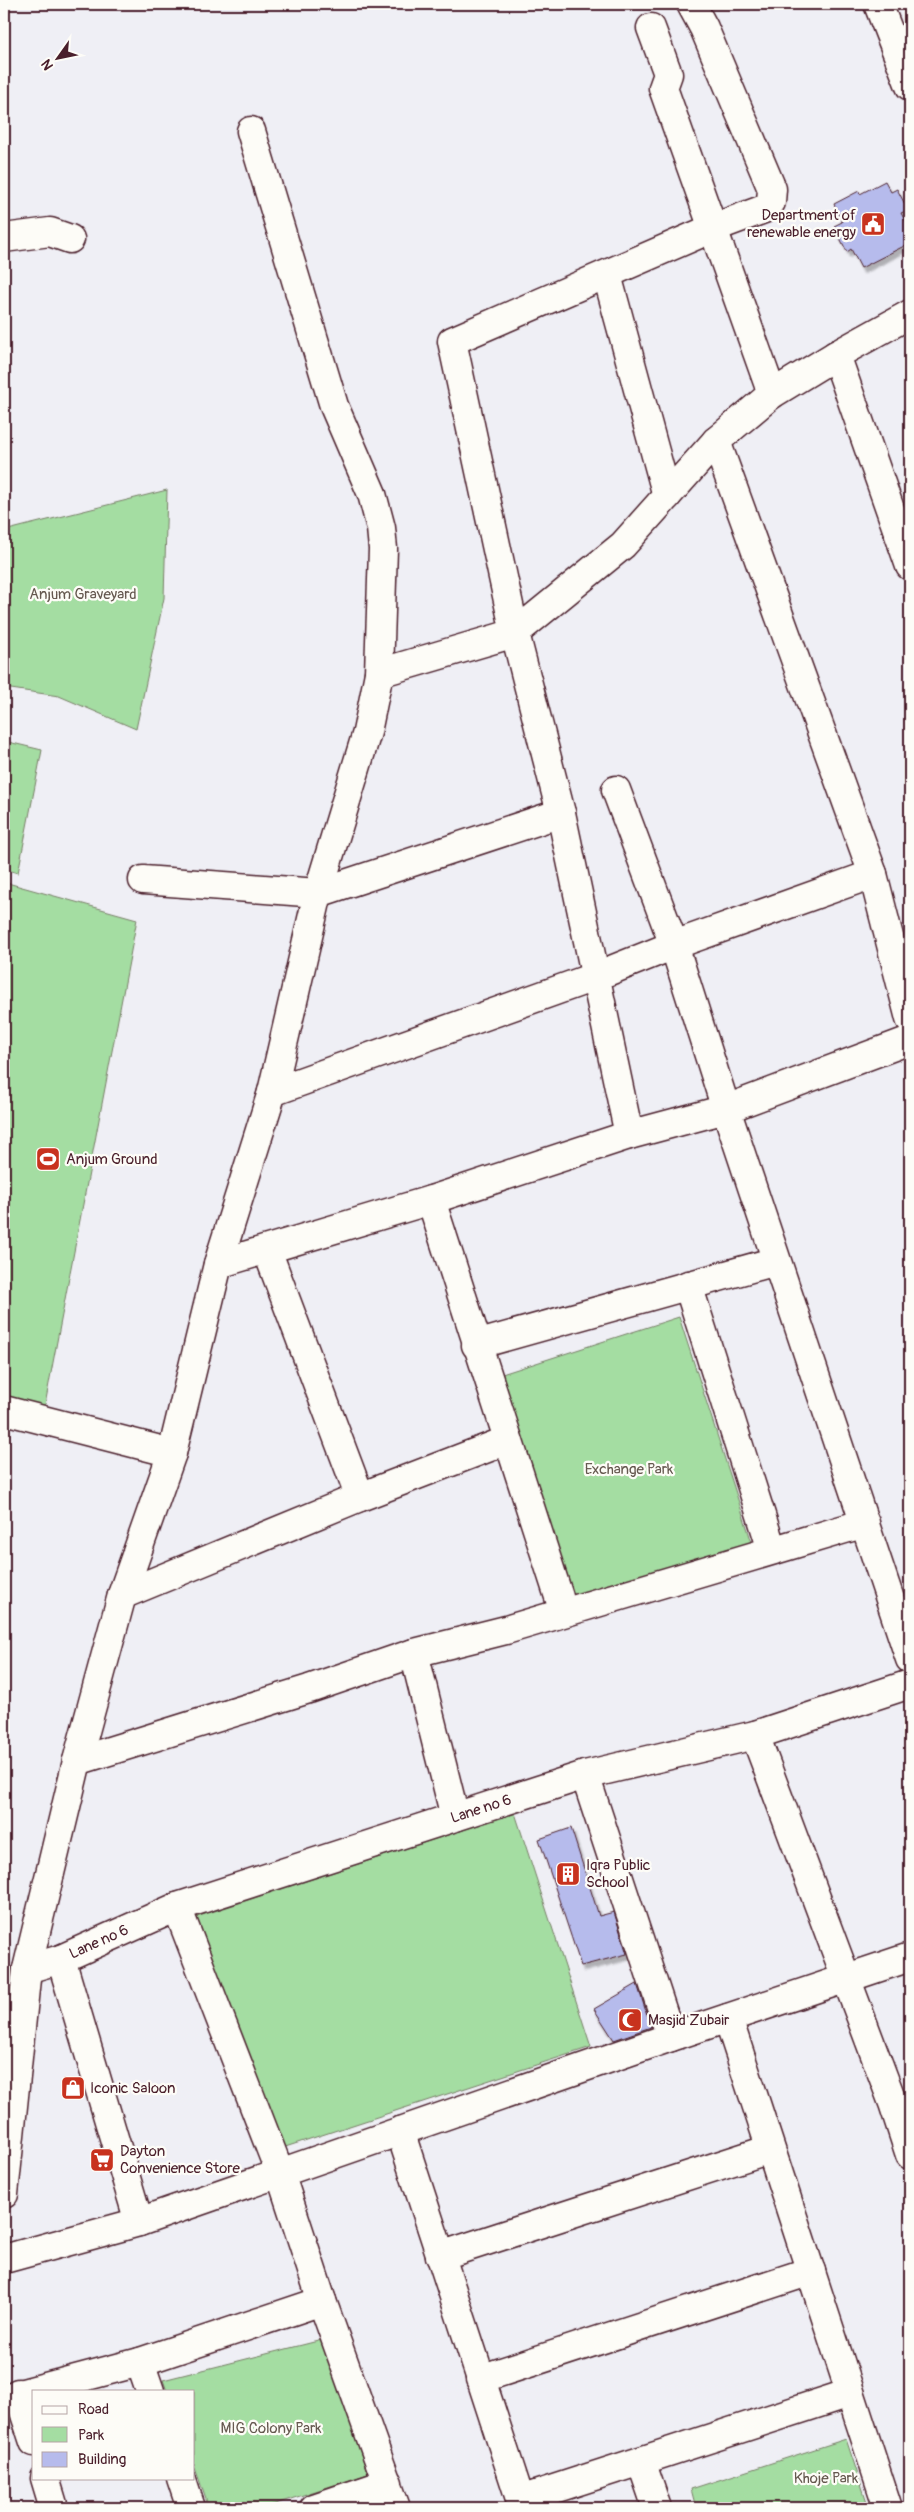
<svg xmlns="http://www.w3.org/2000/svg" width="914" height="2512" viewBox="0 0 914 2512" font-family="Pangolin,sans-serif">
	<defs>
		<filter id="shadow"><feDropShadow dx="3" dy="5.5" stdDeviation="1" flood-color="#0004"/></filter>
	</defs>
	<rect width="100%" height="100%" fill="#efeff5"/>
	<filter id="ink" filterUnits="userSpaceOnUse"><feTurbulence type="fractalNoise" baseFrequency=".02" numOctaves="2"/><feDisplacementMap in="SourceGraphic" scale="10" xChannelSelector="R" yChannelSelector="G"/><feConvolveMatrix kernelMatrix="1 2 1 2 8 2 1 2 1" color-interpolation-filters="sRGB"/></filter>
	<g filter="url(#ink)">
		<g fill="#a4dda2" stroke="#777e66">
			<polygon points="167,490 164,598 136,729 59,696 4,688 4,531"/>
			<polygon points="4,741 42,750 18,873 4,869"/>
			<polygon points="4,882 137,919 44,1410 4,1398"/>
			<polygon points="679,1317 754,1549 574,1607 499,1375"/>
			<polygon points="515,1813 591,2047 270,2152 193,1918"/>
			<polygon points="322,2340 368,2474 263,2508 209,2508 194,2465 194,2391 167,2391 163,2380"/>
			<polygon points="846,2439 869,2508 696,2508 691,2489"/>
		</g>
		<g fill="#b6bbec" stroke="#4a1f2b" filter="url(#shadow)">
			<polygon points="885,181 891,192 897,189 908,210 901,213 910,230 910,243 861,268 851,249 847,252 834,226 842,222 834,204 859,191 860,194"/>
			<polygon points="571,1828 599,1916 614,1912 627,1954 581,1966 539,1839"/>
			<polygon points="637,1984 651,2027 614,2040 594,2009"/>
		</g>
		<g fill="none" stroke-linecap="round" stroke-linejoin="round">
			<defs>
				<g id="minor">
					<polyline points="878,4 910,86"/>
					<polyline points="651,28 668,74 663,88 772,394"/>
					<polyline points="251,131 334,406 372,494 381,528 383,549 379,673"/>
					<polyline points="4,238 50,232 70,239"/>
					<polyline points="607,275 667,496"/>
					<polyline points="836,355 910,566"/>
					<polyline points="716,441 873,874 910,1019"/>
					<polyline points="616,790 674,945 726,1109 910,1659"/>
					<polyline points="143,880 318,893 561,813"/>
					<polyline points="272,1092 594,977 674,945 873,874"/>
					<polyline points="629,1135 561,813 515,633 452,341 713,228 764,209 771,202 772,189 704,28 691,4"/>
					<polyline points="431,1200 559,1597"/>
					<polyline points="267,1250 360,1497"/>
					<polyline points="218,1264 431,1200 629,1135 726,1109 910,1040"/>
					<polyline points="688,1285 772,1550"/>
					<polyline points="476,1345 776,1261"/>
					<polyline points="4,1410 172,1453"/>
					<polyline points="122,1595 360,1497 508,1440"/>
					<polyline points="414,1653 455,1817"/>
					<polyline points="755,1735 893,2103 910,2155"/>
					<polyline points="77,1761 309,1689 414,1653 506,1630 865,1523"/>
					<polyline points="585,1775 671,2037"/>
					<polyline points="177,1907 280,2173 322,2301 396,2508"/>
					<polyline points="61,1959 139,2222"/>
					<polyline points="27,1969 61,1959 177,1907 585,1775 755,1735 910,1684"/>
					<polyline points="728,2018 888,2508"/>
					<polyline points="400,2131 523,2508"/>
					<polyline points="4,2194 27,1969 77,1761 122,1595 172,1453 218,1264 272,1092 318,893 367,732 379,673 515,633 623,545 716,441 772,394 836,355 910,314"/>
					<polyline points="440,2256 770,2149"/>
					<polyline points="4,2259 139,2222 671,2037 910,1957"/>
					<polyline points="140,2362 150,2391"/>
					<polyline points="480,2379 811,2271"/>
					<polyline points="18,2393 34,2442"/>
					<polyline points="4,2398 140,2362 322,2301"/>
					<polyline points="641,2461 657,2508"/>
					<polyline points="45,2478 54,2508"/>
					<polyline points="181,2478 191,2508"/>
					<polyline points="520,2500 850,2393"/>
					<polyline points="314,2508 388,2483"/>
				</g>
			</defs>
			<use href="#minor" stroke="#4a1f2b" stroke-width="31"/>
			<use href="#minor" stroke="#fdfcf7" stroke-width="28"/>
		</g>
	</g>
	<defs>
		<symbol id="civic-square" viewBox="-11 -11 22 22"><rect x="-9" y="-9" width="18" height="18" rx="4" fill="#c8321e" stroke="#fdfcf7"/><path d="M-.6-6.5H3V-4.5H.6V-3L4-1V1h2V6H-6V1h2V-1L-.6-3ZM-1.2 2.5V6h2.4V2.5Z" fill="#fff"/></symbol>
		<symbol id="stadium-square" viewBox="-11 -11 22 22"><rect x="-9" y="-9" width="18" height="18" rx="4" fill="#c8321e" stroke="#fdfcf7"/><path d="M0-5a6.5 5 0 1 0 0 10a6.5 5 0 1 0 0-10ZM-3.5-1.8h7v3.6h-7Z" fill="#fff"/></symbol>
		<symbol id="building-square" viewBox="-11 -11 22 22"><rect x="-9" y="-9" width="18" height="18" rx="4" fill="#c8321e" stroke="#fdfcf7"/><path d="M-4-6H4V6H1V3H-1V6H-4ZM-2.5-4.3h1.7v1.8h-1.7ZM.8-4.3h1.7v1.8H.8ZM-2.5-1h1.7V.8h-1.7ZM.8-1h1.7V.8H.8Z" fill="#fff"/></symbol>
		<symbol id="mosque-square" viewBox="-11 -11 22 22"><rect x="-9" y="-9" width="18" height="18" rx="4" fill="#c8321e" stroke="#fdfcf7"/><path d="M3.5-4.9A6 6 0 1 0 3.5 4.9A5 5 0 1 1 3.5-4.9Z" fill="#fff"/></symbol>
		<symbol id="shop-square" viewBox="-11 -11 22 22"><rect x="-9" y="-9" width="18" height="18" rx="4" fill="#c8321e" stroke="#fdfcf7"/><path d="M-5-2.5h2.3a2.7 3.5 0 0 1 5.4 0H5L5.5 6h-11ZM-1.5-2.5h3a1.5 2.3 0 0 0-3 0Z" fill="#fff"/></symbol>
		<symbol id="supermarket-square" viewBox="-11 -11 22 22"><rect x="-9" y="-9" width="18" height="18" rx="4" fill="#c8321e" stroke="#fdfcf7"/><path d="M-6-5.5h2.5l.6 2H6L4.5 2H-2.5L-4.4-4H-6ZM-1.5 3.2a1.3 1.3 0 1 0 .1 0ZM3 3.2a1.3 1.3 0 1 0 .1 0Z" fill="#fff"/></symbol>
	</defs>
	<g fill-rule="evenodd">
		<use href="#civic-square" x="859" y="210" width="28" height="28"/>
		<use href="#stadium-square" x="34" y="1145" width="28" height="28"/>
		<use href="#building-square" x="554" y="1860" width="28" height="28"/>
		<use href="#mosque-square" x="616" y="2006" width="28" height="28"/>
		<use href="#shop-square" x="59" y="2074" width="28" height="28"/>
		<use href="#supermarket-square" x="88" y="2146" width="28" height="28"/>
	</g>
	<g text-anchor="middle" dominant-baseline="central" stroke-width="4.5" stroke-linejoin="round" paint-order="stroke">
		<g font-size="15" fill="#4a1f2b" stroke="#fdfcf7" text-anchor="start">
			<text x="856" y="215" text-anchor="end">Department of<tspan x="856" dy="17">renewable energy</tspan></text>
			<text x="66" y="1159">Anjum Ground</text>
			<text x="586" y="1865">Iqra Public<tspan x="586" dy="17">School</tspan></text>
			<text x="648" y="2020">Masjid Zubair</text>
			<text x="90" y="2088">Iconic Saloon</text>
			<text x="120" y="2151">Dayton<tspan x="120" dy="17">Convenience Store</tspan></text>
		</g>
		<g font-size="15" fill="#65584f" stroke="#fdfcf7">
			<text x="83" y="594">Anjum Graveyard</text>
			<text x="629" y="1469">Exchange Park</text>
			<text x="271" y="2428">MIG Colony Park</text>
			<text x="826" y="2478">Khoje Park</text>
		</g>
		<g font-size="15" fill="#4a1f2b" stroke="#fdfcf7">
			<text transform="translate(481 1809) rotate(-18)">Lane no 6</text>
			<text transform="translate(99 1942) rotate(-24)">Lane no 6</text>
		</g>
	</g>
	<rect width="914" height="2512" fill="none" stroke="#fdfcf7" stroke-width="20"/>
	<rect x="10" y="10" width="894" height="2492" fill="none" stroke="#4a1f2b" stroke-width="2" filter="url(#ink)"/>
	<rect x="32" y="2390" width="162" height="90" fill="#fdfcf7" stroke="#b5a4a5"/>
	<rect x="42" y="2406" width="25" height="8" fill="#fdfcf7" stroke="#b5a4a5"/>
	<text x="78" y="2414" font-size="15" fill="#4a1f2b">Road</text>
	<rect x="42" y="2427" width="25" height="15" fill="#a4dda2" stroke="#b5a4a5"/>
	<text x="78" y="2440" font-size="15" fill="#4a1f2b">Park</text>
	<rect x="42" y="2452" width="25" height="15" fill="#b6bbec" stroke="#b5a4a5"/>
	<text x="78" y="2464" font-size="15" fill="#4a1f2b">Building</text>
	<g transform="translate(58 58) rotate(237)" stroke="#fdfcf7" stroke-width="4" paint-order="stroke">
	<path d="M0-4L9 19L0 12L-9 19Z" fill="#4a1f2b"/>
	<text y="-8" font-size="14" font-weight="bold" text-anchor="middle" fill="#4a1f2b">N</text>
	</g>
</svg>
